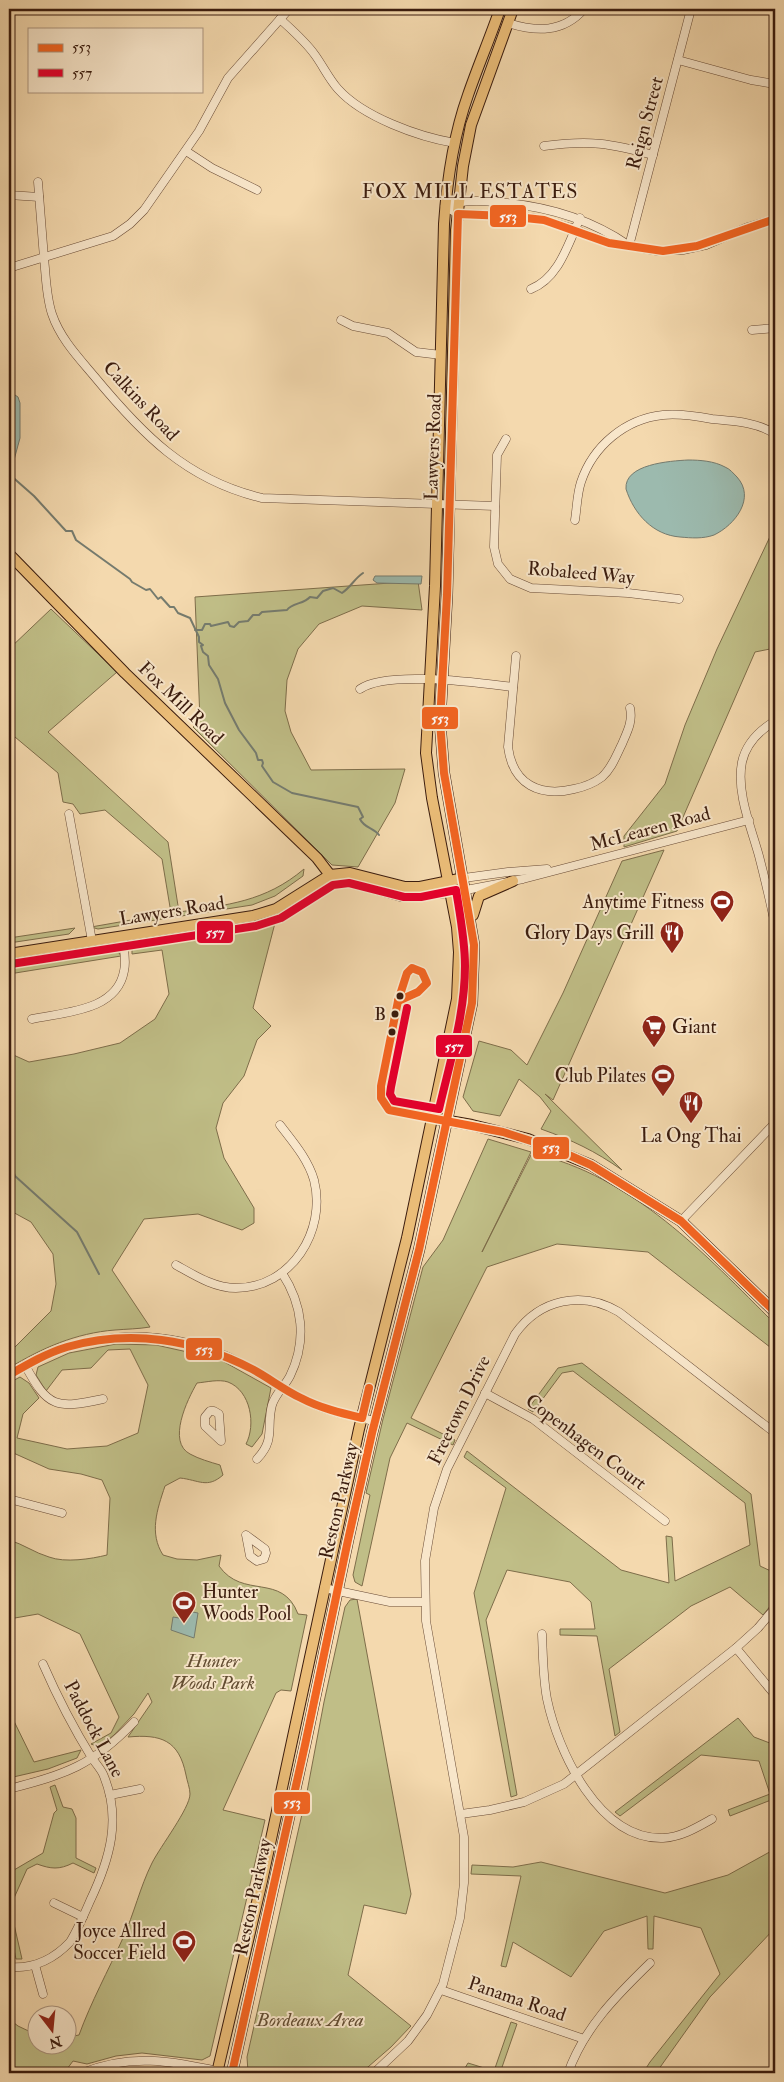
<svg xmlns="http://www.w3.org/2000/svg" width="784" height="2082" viewBox="0 0 784 2082" font-family="'IM FELL Double Pica',serif">
	<rect width="100%" height="100%" fill="#f4d9ae"/>
	<filter id="stains"><feTurbulence type="fractalNoise" baseFrequency=".004" numOctaves="4"/><feColorMatrix values="0 0 0 0 .2 0 0 0 0 .09 0 0 0 0 .02 0 0 0 .5 -.17"/></filter>
	<radialGradient id="worn" r=".72"><stop offset=".6" stop-color="#630" stop-opacity="0"/><stop offset="1" stop-color="#630" stop-opacity=".3"/></radialGradient>
	<g fill="#c0be87" stroke="#7e6d4a">
		<polygon points="775,526 775,648 755,652 677,831 624,847 624,836 665,784 685,725 717,649"/>
		<polygon points="418,581 422,610 362,606 319,624 298,649 287,680 285,711 291,732 311,770 405,769 395,803 358,867 332,865 193,727 200,720 195,597"/>
		<path d="M51,609L117,672L48,732L168,842L179,912C227,905 265,902 304,869L303,876L275,896L252,905L98,929L91,927L171,913L162,859L105,810L80,814L73,804L63,802L58,773L9,732V649Z"/>
		<path d="M664,850L553,1100L545,1094L622,1170C595,1151 572,1140 541,1129L551,1111L540,1097L519,1079L500,1116L473,1111L463,1097L479,1041L511,1050L527,1065L563,993L622,861Z"/>
		<path d="M275,923L253,1008L271,1026L257,1040L244,1076L223,1103L216,1128L224,1158L254,1208V1223L242,1230L198,1214L144,1219L112,1270L150,1327C138,1329 127,1329 115,1330C76,1333 42,1348 9,1368V1353L51,1311L56,1284L53,1254L31,1222L9,1210V1053L29,1062L74,1054L120,1043L155,1019L169,994L162,950L132,954V947L135,943L247,925V927Z"/>
		<polygon points="75,928 69,934 9,943 9,938"/>
		<polygon points="110,946 115,947 121,956 9,974 9,962"/>
		<path d="M488,1139L531,1152L482,1252L532,1153C633,1176 705,1254 775,1324V1351L648,1252L557,1244L487,1267L411,1418L455,1440L453,1445L407,1423L390,1458L362,1586L355,1582L353,1575L370,1495L366,1493L383,1419L423,1267L443,1240Z"/>
		<path d="M116,1344L156,1345L219,1359L271,1388L262,1434L252,1447L246,1444C256,1425 251,1391 228,1382C219,1379 207,1382 197,1383C187,1400 167,1442 190,1454C199,1459 210,1462 220,1465L223,1475C207,1489 199,1480 180,1478L165,1486C157,1510 149,1533 163,1555L177,1559L197,1560L221,1555L219,1566C243,1600 282,1572 298,1614L307,1615L291,1691L281,1690L276,1693L223,1810L265,1820L210,2056L202,2060L142,2053L116,2056L87,2064L73,2061L64,2073H9V2019L18,2026L37,2035L38,2044H68V2037L79,2035C91,2002 108,1971 123,1938C134,1914 140,1887 152,1863C160,1847 190,1808 190,1794C190,1788 187,1781 186,1775C179,1740 161,1734 128,1737L152,1702L148,1693L134,1714L114,1735L99,1747L91,1744L111,1733L119,1717L80,1634L38,1614L9,1619V1540C23,1544 35,1553 49,1557C65,1563 91,1559 107,1555L110,1498L102,1480L81,1474L49,1469L9,1451V1383L20,1377L29,1383L39,1398L23,1414L17,1438L67,1449L107,1446L138,1433L148,1385L130,1349L108,1350L91,1368L62,1370L46,1391L36,1375L38,1367L69,1353Z"/>
		<polygon points="582,1363 751,1494 760,1566 775,1573 775,1600 763,1615 730,1587 691,1606 609,1669 620,1732 615,1736 597,1636 560,1635 560,1629 595,1629 591,1602 570,1582 507,1570 486,1620 517,1795 511,1797 474,1593 506,1488 464,1457 467,1451 621,1570 669,1583 666,1536 672,1537 675,1581 750,1545 745,1503 573,1371 562,1373 533,1412 528,1409 558,1368"/>
		<polygon points="357,1599 411,1894 406,1914 364,1905 348,1975 411,2026 391,2047 361,2073 252,2073 248,2072 247,2057 307,1792 324,1702 345,1607 350,1600"/>
		<polygon points="9,1711 34,1762 81,1750 77,1758 48,1769 9,1778"/>
		<polygon points="738,1718 754,1737 775,1745 775,1760 770,1773 775,1789 775,1812 771,1800 730,1816 728,1810 770,1794 759,1761 701,1755 620,1816 615,1812"/>
		<path d="M55,1785L63,1807L72,1809L76,1818V1858L96,1868L94,1873L73,1863C59,1870 51,1869 37,1864L27,1869L10,1907L22,1959H16L9,1926V1868L14,1870L43,1853L54,1813L57,1810L50,1787Z"/>
		<polygon points="775,1849 775,1928 710,1997 656,2073 643,2073 650,2062 720,1974 701,1928 654,1916 653,1949 648,1949 647,1916 604,1931 571,1977 513,1942 506,1967 501,1966 521,1876 471,1874 472,1865 513,1867 541,1862 665,1893 728,1875"/>
		<polygon points="511,2022 517,2024 500,2073 462,2073 468,2063 494,2071"/>
	</g>
	<g fill="#9cbaae" stroke="#757b6e">
		<polygon points="9,391 18,397 20,403 20,438 14,460 9,467"/>
		<path d="M688,460C700,460 714,461 725,467C730,469 733,473 737,477C756,498 735,525 714,535C703,539 691,538 680,537C653,535 634,514 626,489C624,464 670,461 688,460Z"/>
		<polygon points="375,576 422,576 421,584 377,583 373,580"/>
		<polygon points="187,1611 198,1613 194,1638 171,1630 173,1617 179,1618"/>
	</g>
	<g fill="none" stroke-linecap="round" stroke-linejoin="round">
		<g stroke="#757b6e" stroke-width="2">
			<path d="M9,474L34,496L66,531H72L76,540L130,579L132,582L146,590L150,589L158,599L161,597L170,607H174L178,613L190,618L199,637V642L203,645L201,646L203,652L208,656L209,665L218,679L225,703L239,730L256,753L258,760H262L263,763L262,766L273,782L292,793L358,807L363,817L360,819C364,828 374,828 379,835"/>
			<path d="M195,630H202L205,624H210L211,626L228,622L230,626L234,627L239,622L248,621L253,615H259L262,612L287,610C292,603 304,604 310,597L317,598L323,591L333,588L342,593C351,587 354,579 363,573"/>
			<polyline points="9,1159 15,1176 77,1232 99,1274"/>
		</g>
		<defs>
			<g id="minor">
				<path d="M280,19C292,30 305,41 315,55C323,66 329,79 338,89C363,117 419,137 455,143"/>
				<path d="M508,23C536,32 563,33 584,9"/>
				<polyline points="678,60 751,80 775,84"/>
				<path d="M544,146C589,140 610,143 653,155"/>
				<polyline points="186,151 212,168 257,190"/>
				<path d="M38,182C40,207 42,232 44,258C46,276 46,296 52,314C60,338 78,357 94,376C142,434 186,480 262,498L495,506"/>
				<polyline points="9,195 39,197"/>
				<polyline points="445,206 458,214 509,215 540,219 575,229 602,241 657,251 683,250 706,245 748,227 775,219"/>
				<path d="M445,206C461,200 477,200 494,202C543,205 587,217 628,245"/>
				<polyline points="629,246 691,9"/>
				<polyline points="9,268 113,236 130,224 144,210 199,131 228,78 289,9"/>
				<path d="M531,289C559,278 568,244 580,218"/>
				<polyline points="341,320 353,326 388,333 416,352 441,355"/>
				<polyline points="752,330 775,328"/>
				<polyline points="506,439 497,455 494,547 498,564 510,579 531,588 628,593 679,599"/>
				<path d="M575,520C577,507 577,494 581,482C593,446 625,419 663,415C679,413 696,416 712,419C734,421 757,422 775,434"/>
				<path d="M516,656L508,747C513,785 540,797 574,789C584,787 594,783 602,777C612,768 616,756 622,744C627,732 633,722 630,708"/>
				<path d="M360,689C387,670 479,683 513,687"/>
				<path d="M775,721C760,730 746,744 742,762C736,792 751,827 759,856C765,879 770,901 775,924"/>
				<polyline points="69,814 92,941"/>
				<polyline points="464,878 508,872 547,869"/>
				<polyline points="466,890 523,879 749,820"/>
				<path d="M32,1019C65,1012 117,1011 124,971C127,959 123,947 122,936"/>
				<polyline points="681,1221 775,1123"/>
				<path d="M176,1265C194,1275 214,1288 236,1288C291,1288 327,1231 314,1180C308,1159 293,1142 280,1125"/>
				<path d="M25,1365C48,1408 56,1409 103,1399"/>
				<path d="M9,1375C75,1332 154,1325 226,1356C258,1370 284,1392 316,1405C335,1413 355,1417 375,1421"/>
				<polyline points="485,1393 533,1419 665,1521"/>
				<polygon points="210,1411 214,1411 219,1414 221,1441 205,1426 205,1417"/>
				<path d="M257,1459C276,1439 266,1427 272,1405C275,1394 285,1386 290,1376C307,1341 303,1305 282,1273"/>
				<polyline points="9,1499 62,1513"/>
				<polygon points="246,1535 265,1549 266,1553 264,1559 257,1561 250,1556"/>
				<polyline points="324,1588 390,1602 424,1602"/>
				<path d="M542,1634C543,1656 543,1678 547,1699C558,1752 599,1840 663,1838C681,1837 696,1828 712,1819"/>
				<polyline points="736,1648 775,1695"/>
				<path d="M9,1789C66,1774 92,1766 134,1722"/>
				<polyline points="110,1795 140,1789"/>
				<polyline points="461,1814 490,1810 524,1802 564,1784 736,1648 758,1628 775,1608"/>
				<polyline points="54,1903 83,1917"/>
				<polyline points="35,1965 43,1994"/>
				<path d="M9,1967C33,1969 53,1960 70,1942C78,1929 84,1915 90,1901C110,1859 122,1818 103,1774C100,1768 96,1764 92,1758C74,1729 57,1696 43,1664"/>
				<polyline points="441,1990 584,2039"/>
				<path d="M82,2073C134,2052 174,2062 227,2073"/>
				<polyline points="136,2073 155,2073"/>
				<path d="M374,2073L408,2041L427,2015L443,1984L460,1918L464,1883V1837L426,1621L425,1561L434,1508L447,1469L515,1334C540,1299 582,1290 619,1312L775,1433"/>
				<path d="M568,2073C584,2028 616,1996 650,1963"/>
			</g>
			<g id="major">
				<polyline points="9,554 125,673 317,858 330,875"/>
				<polyline points="336,877 402,896 456,891"/>
				<polyline points="473,915 479,896 513,881"/>
				<polyline points="9,954 253,916 276,909 330,875 350,873 405,887 420,887 464,878"/>
				<polyline points="432,1118 472,1125 528,1139 591,1165 681,1221 775,1312"/>
				<path d="M217,2073L262,1881L359,1429L407,1238L457,999L459,952L457,927L432,798L426,753L435,586L444,224C447,180 453,137 468,95C478,66 490,38 500,9"/>
				<polyline points="232,2073 305,1745 348,1540 372,1433 419,1250 472,1003 474,945 444,773 440,722 447,595 456,230 463,166 471,125 513,9"/>
			</g>
		</defs>
		<use href="#minor" stroke="#694b36" stroke-width="9"/>
		<use href="#major" stroke="#3b1c0e" stroke-width="12"/>
		<use href="#minor" stroke="#f8e6ca" stroke-width="8"/>
		<use href="#major" stroke="#eabc77" stroke-width="10"/>
		<defs>
			<g id="bus-1">
				<polygon points="412,968 422,972 427,983 418,992 398,1001 407,973"/>
				<polyline points="398,1001 381,1086 381,1098 389,1110 503,1132 553,1148 591,1165 681,1221 775,1312"/>
				<path d="M9,1375C28,1364 47,1353 67,1347C130,1329 194,1339 252,1369C269,1378 284,1390 301,1398C320,1408 341,1413 362,1418L369,1388"/>
				<polyline points="232,2073 305,1745 348,1540 372,1433 419,1250 472,1003 474,945 444,773 440,722 447,595 458,214 507,216 544,220 609,243 663,251 697,246 775,219"/>
			</g>
			<path id="bus-2" d="M11,964L256,926L281,918L333,885L349,883L404,897H421L456,890C460,915 465,940 465,966C465,1014 450,1062 439,1109L394,1101L390,1094L391,1087L407,1008"/>
		</defs>
		<use href="#bus-1" stroke="#f8e6ca" stroke-width="11"/>
		<use href="#bus-2" stroke="#f8e6ca" stroke-width="11"/>
		<use href="#bus-1" stroke="#f26522" stroke-width="8"/>
		<use href="#bus-2" stroke="#e4002b" stroke-width="8"/>
	</g>
	<defs>
		<symbol id="stadium-pin" viewBox="-11 -11 22 30"><path d="M0 17L-7.5 6A9.5 9.5 0 1 1 7.5 6Z" fill="#8f2418" stroke="#f8e6ca"/><path d="M0-5a6.5 5 0 1 0 0 10a6.5 5 0 1 0 0-10ZM-3.5-1.8h7v3.6h-7Z" fill="#fff"/></symbol>
		<symbol id="restaurant-pin" viewBox="-11 -11 22 30"><path d="M0 17L-7.5 6A9.5 9.5 0 1 1 7.5 6Z" fill="#8f2418" stroke="#f8e6ca"/><path d="M-5-6h1v4h1v-4h1v4h1v-4h1v5L-1.5 .5V6h-2V.5L-5-1ZM5-6V6H3V1.5H1.5Q1.5-4 5-6Z" fill="#fff"/></symbol>
		<symbol id="supermarket-pin" viewBox="-11 -11 22 30"><path d="M0 17L-7.5 6A9.5 9.5 0 1 1 7.5 6Z" fill="#8f2418" stroke="#f8e6ca"/><path d="M-6-5.5h2.5l.6 2H6L4.5 2H-2.5L-4.4-4H-6ZM-1.5 3.2a1.3 1.3 0 1 0 .1 0ZM3 3.2a1.3 1.3 0 1 0 .1 0Z" fill="#fff"/></symbol>
	</defs>
	<g fill-rule="evenodd">
		<use href="#stadium-pin" x="708" y="888" width="28" height="38"/>
		<use href="#restaurant-pin" x="658" y="919" width="28" height="38"/>
		<use href="#supermarket-pin" x="640" y="1013" width="28" height="38"/>
		<use href="#stadium-pin" x="649" y="1062" width="28" height="38"/>
		<use href="#restaurant-pin" x="677" y="1089" width="28" height="38"/>
		<use href="#stadium-pin" x="170" y="1589" width="28" height="38"/>
		<use href="#stadium-pin" x="170" y="1928" width="28" height="38"/>
	</g>
	<g fill="#3b1c0e" stroke="#f8e6ca" stroke-width="2">
		<circle cx="400" cy="996" r="4.5"/>
		<circle cx="395" cy="1014" r="4.5"/>
		<circle cx="392" cy="1032" r="4.5"/>
	</g>
	<g text-anchor="middle" dominant-baseline="central" stroke-width="4" stroke-linejoin="round" paint-order="stroke">
		<g font-size="18" fill="#3b1c0e" stroke="#f8e6ca" text-anchor="end">
			<text x="386" y="1014">B</text>
		</g>
		<g font-size="19" fill="#3b1c0e" stroke="#f8e6ca">
			<text transform="translate(645 123) rotate(-75)">Reign Street</text>
			<text transform="translate(141 401) rotate(47)">Calkins Road</text>
			<text transform="translate(433 447) rotate(-88)">Lawyers Road</text>
			<text transform="translate(581 573) rotate(5)">Robaleed Way</text>
			<text transform="translate(181 703) rotate(44)">Fox Mill Road</text>
			<text transform="translate(650 829) rotate(-15)">McLearen Road</text>
			<text transform="translate(172 911) rotate(-9)">Lawyers Road</text>
			<text transform="translate(459 1410) rotate(-64)">Freetown Drive</text>
			<text transform="translate(586 1442) rotate(37)">Copenhagen Court</text>
			<text transform="translate(339 1501) rotate(-77)">Reston Parkway</text>
			<text transform="translate(94 1729) rotate(62)">Paddock Lane</text>
			<text transform="translate(253 1897) rotate(-78)">Reston Parkway</text>
			<text transform="translate(517 1999) rotate(19)">Panama Road</text>
		</g>
		<g font-size="19" fill="#3b1c0e" stroke="#f8e6ca" text-anchor="end">
			<text x="704" y="902">Anytime Fitness</text>
			<text x="654" y="933">Glory Days Grill</text>
			<text x="672" y="1027" text-anchor="start">Giant</text>
			<text x="646" y="1076">Club Pilates</text>
			<text x="691" y="1136" text-anchor="middle">La Ong Thai</text>
			<text x="202" y="1592" text-anchor="start">Hunter<tspan x="202" dy="22">Woods Pool</tspan></text>
			<text x="166" y="1931">Joyce Allred<tspan x="166" dy="22">Soccer Field</tspan></text>
		</g>
		<g font-size="19" font-style="italic" fill="#634d32" stroke="#f8e6ca">
			<text x="213" y="1661">Hunter<tspan x="213" dy="22">Woods Park</tspan></text>
			<text x="310" y="2020">Bordeaux Area</text>
		</g>
		<g font-size="20" letter-spacing="1" fill="#3b1c0e" stroke="#f8e6ca">
			<text x="470" y="191">FOX MILL ESTATES</text>
		</g>
	</g>
	<g stroke="#f8e6ca" stroke-width="2">
		<rect x="489" y="204" width="38" height="24" rx="5" fill="#f26522"/>
		<rect x="421" y="706" width="38" height="24" rx="5" fill="#f26522"/>
		<rect x="196" y="920" width="38" height="24" rx="5" fill="#e4002b"/>
		<rect x="435" y="1034" width="38" height="24" rx="5" fill="#e4002b"/>
		<rect x="532" y="1136" width="38" height="24" rx="5" fill="#f26522"/>
		<rect x="185" y="1337" width="38" height="24" rx="5" fill="#f26522"/>
		<rect x="273" y="1791" width="38" height="24" rx="5" fill="#f26522"/>
	</g>
	<g font-size="14" text-anchor="middle" font-weight="bold" fill="#fff">
		<text x="508" y="221">553</text>
		<text x="440" y="723">553</text>
		<text x="215" y="937">557</text>
		<text x="454" y="1051">557</text>
		<text x="551" y="1152">553</text>
		<text x="204" y="1354">553</text>
		<text x="292" y="1807">553</text>
	</g>
	<rect width="784" height="2082" fill="none" stroke="#f4d9ae" stroke-width="30"/>
	<rect x="10" y="10" width="764" height="2062" fill="none" stroke="#3b1c0e" stroke-width="2.5"/>
	<rect x="15" y="15" width="754" height="2052" fill="none" stroke="#3b1c0e"/>
	<rect x="28" y="28" width="175" height="65" fill="#f8e6ca" stroke="#ac957f"/>
	<rect x="38" y="44" width="25" height="8" fill="#f26522" stroke="#ac957f"/>
	<text x="72" y="52" font-size="15" fill="#3b1c0e">553</text>
	<rect x="38" y="69" width="25" height="8" fill="#e4002b" stroke="#ac957f"/>
	<text x="72" y="78" font-size="15" fill="#3b1c0e">557</text>
	<g transform="translate(52 2030) rotate(164)"><circle r="24" fill="#f8e6ca" stroke="#ac957f"/>
	<path d="M0-4L9 19L0 12L-9 19Z" fill="#8f2418"/>
	<text y="-8" font-size="14" font-weight="bold" text-anchor="middle" fill="#3b1c0e">N</text>
	</g>
	<rect width="100%" height="100%" filter="url(#stains)"/>
	<rect width="100%" height="100%" fill="url(#worn)"/>
</svg>
